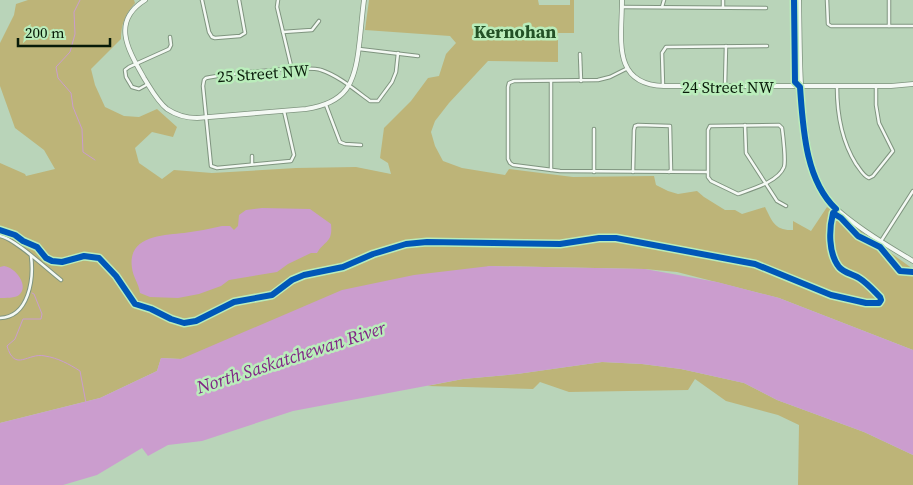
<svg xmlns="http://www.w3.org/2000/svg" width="913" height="485" viewBox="0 0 913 485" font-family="'Source Serif 4',serif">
	<rect width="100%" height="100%" fill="#b9d4b9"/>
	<g fill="#bdb478">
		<path d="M28,0H134L135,3C125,14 121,25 121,39L91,69L95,85L105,107L124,116L139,117L157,109L177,127L173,137L152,132L135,148L139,163L162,179L174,170L212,173L296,168L356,167L391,174L388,163L380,158L384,128L411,101L428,78L439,76L446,54L456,43L450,36L365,30L369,0H538L539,5H570V0H574V33H558V62L488,61L449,103L435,121L431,132L435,146L443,161L462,168L505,175L509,169L573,177L654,176L656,185L668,191L678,194L697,191L704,197L725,210H735L742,214L765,207C772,221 775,231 793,230V221L811,231L827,207L913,269V350L779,298L677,272L645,269L490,266L181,359L161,358L157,371L100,398L0,423V163L25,174L26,176L55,169L44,150L15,128L0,86V43L14,15L16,4Z"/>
		<polygon points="602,362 642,364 681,369 744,383 777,400 864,432 913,455 913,485 798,485 799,425 778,415 726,401 695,379 688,390 569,392 540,382 533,389 427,386 463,379 517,374"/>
	</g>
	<g fill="#cb9dce">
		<path d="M262,208L310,209L331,224C333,243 325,240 317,253H311L288,264L277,272L229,280L221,286L199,294L178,298L150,297L140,293C139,284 133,277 132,268C127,236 163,235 184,233C197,231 210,229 222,226H230L234,230L238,226L239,215L246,210Z"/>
		<path d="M4,266C15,267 30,286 19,295C16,298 5,298 0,298V267Z"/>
		<polygon points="490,266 645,269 717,282 779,298 913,350 913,455 864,432 777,400 744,383 681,369 642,364 602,362 517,374 463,379 293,411 202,441 168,445 148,456 142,448 97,475 63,485 0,485 0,423 100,398 157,371 161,358 181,359 342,290 414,275"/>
	</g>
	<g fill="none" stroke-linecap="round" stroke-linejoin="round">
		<g stroke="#cb9dce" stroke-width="1">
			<polyline points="80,0 74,12 75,34 70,52 56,67 58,78 71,93 73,107 82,129 83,152 95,160"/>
			<path d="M32,293L34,294L42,314L41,319H23L15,339L7,346C15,373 28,352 45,356C58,358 69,364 80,371L86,403"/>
		</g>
		<defs>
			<g id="street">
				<polyline points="202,0 209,32 212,37 215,38 240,36 245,33 239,0"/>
				<polyline points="278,0 277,7 292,70"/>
				<polyline points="827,0 828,24 831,26 913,26"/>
				<polyline points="622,7 766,8"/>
				<polyline points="662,7 664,0"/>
				<polyline points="723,7 723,0"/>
				<polyline points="889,26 889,0"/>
				<polyline points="283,32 312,30 319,21"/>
				<polyline points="359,49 418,56"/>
				<polyline points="580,54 581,81"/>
				<path d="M626,69L610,77L598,80L514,81L509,83L508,87V159L510,163L513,165L560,171L708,172V177L711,181L738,194C752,189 778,182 784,167C786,161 783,135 782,128L779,125L710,126L708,130V172"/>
				<polyline points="148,84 139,89 132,87 126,77 125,70 129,67 169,49 171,45 170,37"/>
				<polyline points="663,86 662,53 666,47 767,46"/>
				<polyline points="725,86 726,46"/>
				<path d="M837,87C837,114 841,140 856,164C860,169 863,176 869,178L873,176L893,151L879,123L876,105V86"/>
				<polyline points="326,105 340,142 345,144 361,145"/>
				<path d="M284,111L294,155L291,161L217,168L211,166L203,86L204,80L206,78C223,74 308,65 321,70C339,76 355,90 370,101H378L392,82L396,72L398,53"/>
				<polyline points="745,125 746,153 777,201 786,206"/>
				<polyline points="252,156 252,164"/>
				<polyline points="551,170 551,81"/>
				<polyline points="594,172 594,129"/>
				<polyline points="633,172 634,130 635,126 638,125 670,126 671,170 669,172"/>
				<path d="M0,236C14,238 48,270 61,280"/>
				<polyline points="881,241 913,191"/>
				<path d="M0,318C29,317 34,279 31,256"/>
			</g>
			<g id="secondary">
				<path d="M145,0C110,22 129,51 144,78C151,89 157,101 167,109C176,115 186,118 197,118L306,109C346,103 355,84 359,46C361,31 362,15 364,0"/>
				<path d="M622,0C622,38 611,85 664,86H891L913,84"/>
				<path d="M799,0C800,45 799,89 806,134C809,157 811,179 826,198C844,220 888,246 913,261"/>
			</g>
		</defs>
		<use href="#street" stroke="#7f947f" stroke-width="4.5"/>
		<use href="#secondary" stroke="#7f947f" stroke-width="5.5"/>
		<use href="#street" stroke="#f4f9f4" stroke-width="2.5"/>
		<use href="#secondary" stroke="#f4f9f4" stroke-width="4"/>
		<defs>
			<g id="cycleway">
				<path d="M794,0L795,82L800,87C803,127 805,180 836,209"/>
				<path d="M0,230L15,235L23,241L37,247L46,258L52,261L62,262L84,256L99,258L116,276L135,304L151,309L171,319L184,323L196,321L234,302L272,295L292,280L304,275L343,267L373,254L406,244L427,242L560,244L599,238H616L755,264L831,295L866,303H879L881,300L880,297C874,291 867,283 859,278C853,274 844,273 839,267C828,253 829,229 833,213L841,218L858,236L880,247L900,271L913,272"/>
			</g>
		</defs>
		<use href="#cycleway" stroke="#baedbb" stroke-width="9"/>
		<use href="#cycleway" stroke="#0057b8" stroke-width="6"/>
	</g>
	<g text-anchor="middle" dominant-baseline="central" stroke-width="5" stroke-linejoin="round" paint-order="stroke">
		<g font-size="16" fill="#081b09" stroke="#baedbb">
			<text transform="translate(263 73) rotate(-4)">25 Street NW</text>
			<text x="728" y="87">24 Street NW</text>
		</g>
		<g font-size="18" font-weight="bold" fill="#235126" stroke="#baedbb">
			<text x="515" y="31">Kernohan</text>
		</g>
		<g font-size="18" font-style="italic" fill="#802386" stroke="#baedbb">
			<text transform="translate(291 357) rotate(-18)">North Saskatchewan River</text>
		</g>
	</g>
	<path d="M18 38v8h92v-8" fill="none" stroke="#081b09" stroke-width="2.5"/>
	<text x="25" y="38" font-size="15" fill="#081b09" stroke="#baedbb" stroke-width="4" paint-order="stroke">200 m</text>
</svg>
